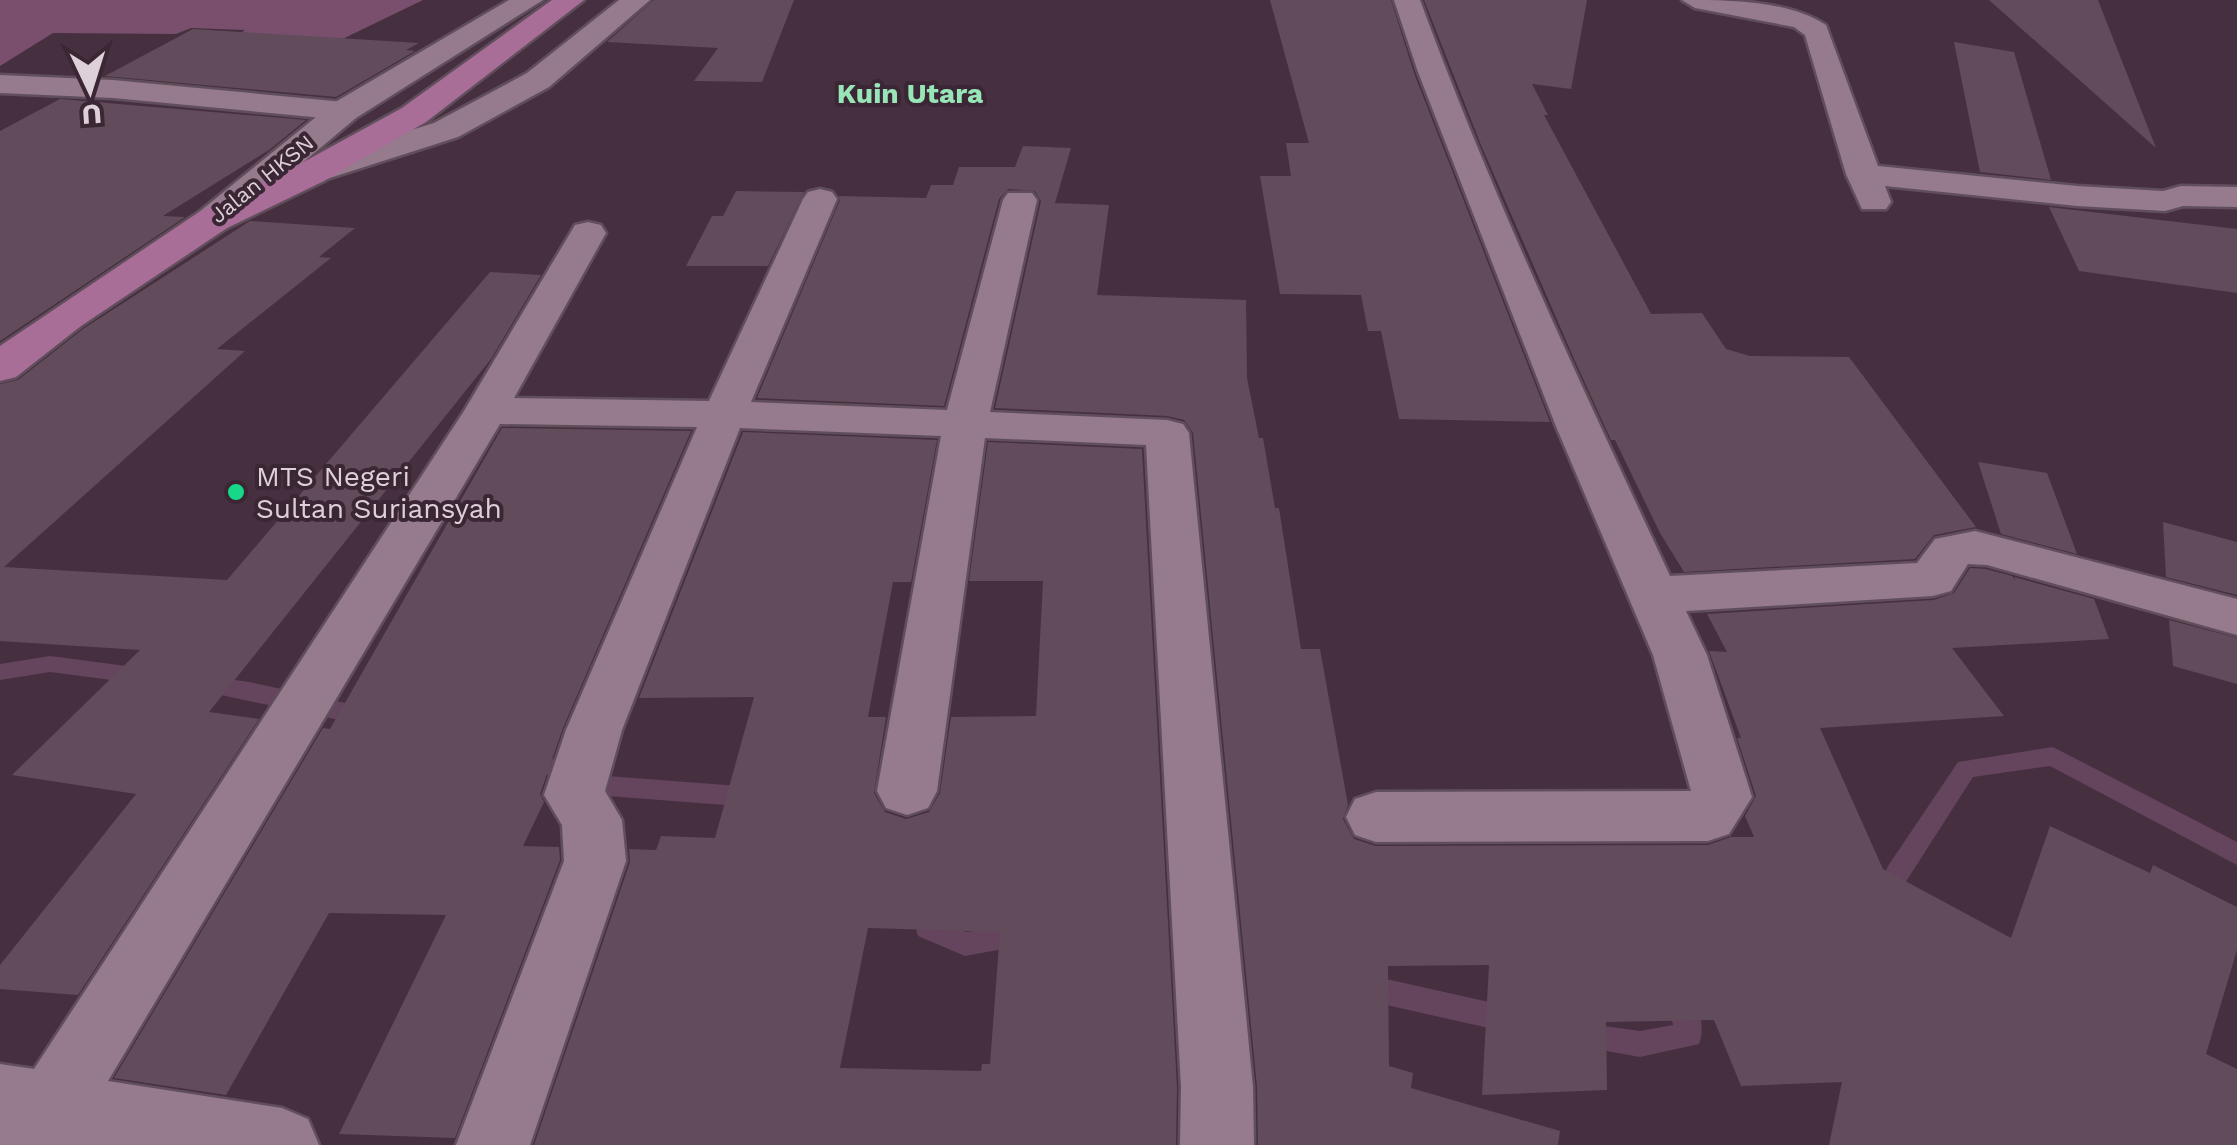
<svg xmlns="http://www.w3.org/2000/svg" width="2237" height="1145" viewBox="0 0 2237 1145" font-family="'Work Sans',sans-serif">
	<rect width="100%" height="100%" fill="#46303f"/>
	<polygon fill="#794f6d" points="0,0 423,0 326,47 228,41 245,30 191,28 176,34 53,33 0,66"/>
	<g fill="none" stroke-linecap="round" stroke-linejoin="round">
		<g fill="#65445d" fill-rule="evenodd">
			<polygon points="50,656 142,668 150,670 153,676 150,682 142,684 50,672 0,680 0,664"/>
			<polygon points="205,676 249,682 368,708 376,711 379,717 376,723 368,726 197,690 194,684 197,678"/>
			<polygon points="2053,747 2237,842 2237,865 2050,766 1973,777 1907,880 1895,907 1886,910 1877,907 1873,899 1888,866 1958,762"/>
			<polygon points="526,750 607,776 752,787 760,790 764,797 760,804 752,807 607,796 518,765 514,759 518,753"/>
			<polygon points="923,896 932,899 939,921 966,932 1022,924 1031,928 1035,936 1031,944 965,956 918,936 910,907 914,899"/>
			<polygon points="1364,974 1511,1007 1521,1011 1525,1020 1521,1029 1511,1033 1364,1000 1354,996 1350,987 1354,978"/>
			<path d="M1681,983L1691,987C1698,1003 1706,1028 1699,1044L1640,1057L1573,1045L1569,1036L1573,1027L1583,1023L1640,1031L1673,1025L1667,996L1671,987Z"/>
		</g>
	</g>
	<g fill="#624b5b" fill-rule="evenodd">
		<polygon points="654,0 794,0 762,82 694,81 718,48 607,42"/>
		<polygon points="1270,0 1391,0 1414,73 1550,422 1399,419 1381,331 1368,331 1361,295 1280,294 1260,176 1291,176 1286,143 1309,143"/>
		<polygon points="1424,0 1587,0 1571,89 1532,84 1548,115 1544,115 1651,314 1702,313 1726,349 1750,356 1849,357 1976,527 1934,535 1915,559 1684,572 1660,533 1615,440 1611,440 1575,361 1481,145"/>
		<polygon points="1989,0 2098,0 2156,148"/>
		<polygon points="193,29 419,43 406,50 415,51 336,97 105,76"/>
		<polygon points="1954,42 2014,52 2051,180 1980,172"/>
		<polygon points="60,99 306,120 269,150 163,216 185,217 0,341 0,131"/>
		<polygon points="1023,146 1071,148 1055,203 1109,205 1097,295 1246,300 1247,378 1259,438 1263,438 1275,508 1279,508 1301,649 1320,649 1348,805 1343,819 1354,839 1376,846 1708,845 1731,837 1754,837 1745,816 1756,796 1737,738 1741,738 1709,651 1727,652 1707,614 1934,600 1954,593 1970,568 1986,569 2012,576 2016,581 2014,577 2094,599 2109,639 1952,648 2004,716 1820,728 1883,869 2011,938 2050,826 2150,873 2153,865 2237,907 2237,950 2206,1054 2237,1069 2237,1145 1829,1145 1842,1082 1741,1086 1714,1020 1606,1022 1607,1090 1482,1095 1489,965 1388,966 1389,1066 1413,1073 1411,1088 1560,1131 1558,1145 1258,1145 1257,1087 1193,433 1184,420 1167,416 995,408 1041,201 1035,191 1008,189 999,199 944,406 757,398 840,200 839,196 926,198 931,185 953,185 959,167 1015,167"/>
		<polygon points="736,191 804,192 768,266 686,266 712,216 723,216"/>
		<polygon points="2049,207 2237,229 2237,293 2079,271"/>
		<polygon points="250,221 355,228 319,257 331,258 217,349 245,351 4,567 227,580 490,272 541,275 491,359 209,712 259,719 78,995 0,989 0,965 136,794 12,775 140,650 0,641 0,384 18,380 83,329"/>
		<polygon points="502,428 691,431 563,728 540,794 544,802 523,846 559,847 560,860 455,1138 339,1134 446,915 329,913 226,1095 114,1078 323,728 330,729"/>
		<path d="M743,432L937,440L911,582H893L868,717H886L874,793L885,812L906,819L929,812L940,793L951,717L1036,716L1043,581H969L988,442L1142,449L1177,1087L1176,1145H534L630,862L629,849L656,850L661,836L715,838L754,697L639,698ZM868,928L1000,932L990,1064H982L981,1071L840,1068Z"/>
		<polygon points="1978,462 2047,473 2077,554 2001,534"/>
		<polygon points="2163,522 2237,542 2237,595 2166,577"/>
		<polygon points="2169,620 2237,638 2237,684 2173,666"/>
	</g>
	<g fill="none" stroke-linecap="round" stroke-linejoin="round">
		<defs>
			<g id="minor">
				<path d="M1394,0H1420C1492,196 1582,387 1670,576L1917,563L1935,539L1975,531L2237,599V635L1987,565L1968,564L1951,591L1933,596L1686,611L1707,655L1752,797L1729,834L1708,841L1376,842L1355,835L1346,817L1355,799L1376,792L1691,791L1653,655L1555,424L1418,72Z"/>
				<path d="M1682,0C1729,0 1787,0 1826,25L1878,166L2077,186L2163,191L2181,186L2237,187V207L2183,206L2165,211L2077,206L1885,186L1891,202L1886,209H1862L1846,174L1805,35L1794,27L1695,8Z"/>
				<polygon points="0,75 113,80 344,102 355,105 359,111 355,117 344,120 113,98 0,93"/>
				<polygon points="820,189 832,192 837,199 751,402 947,410 1003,200 1008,193 1032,193 1037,200 990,412 1167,420 1183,424 1189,433 1253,1087 1254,1145 1180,1145 1181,1087 1146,445 985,438 937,791 928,808 907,815 886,808 877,791 941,436 740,428 622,730 605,791 622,820 626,861 530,1145 456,1145 564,861 562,825 544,795 566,730 697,427 500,424 108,1081 282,1108 308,1119 319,1145 0,1145 0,1064 34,1069 464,411 575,225 588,222 601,225 606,233 514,398 709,401 803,199 808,192"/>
			</g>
			<polygon id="tertiary" points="509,0 543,0 356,118 301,164 434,123 527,73 619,0 650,0 549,87 458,137 311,184 298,181 293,173 295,170 227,228 213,232 199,228 194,220 199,212 332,104"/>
			<polygon id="primary" points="552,0 584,0 426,122 324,181 227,228 81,326 16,377 0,381 0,346 199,212 298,165 402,108"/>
		</defs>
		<use href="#minor" stroke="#614e5c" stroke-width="5"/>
		<use href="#tertiary" stroke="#614e5c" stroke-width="5"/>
		<use href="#primary" stroke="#614e5c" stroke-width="5"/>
		<use href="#minor" fill="#957b8c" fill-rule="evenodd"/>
		<use href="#tertiary" fill="#957b8c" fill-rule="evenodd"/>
		<use href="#primary" fill="#a96e98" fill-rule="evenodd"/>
	</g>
	<circle fill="#15d989" stroke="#3b2635" stroke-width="4" cx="236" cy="492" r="10"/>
	<g text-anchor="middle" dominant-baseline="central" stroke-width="8" stroke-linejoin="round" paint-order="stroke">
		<g font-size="22" fill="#ded0d9" stroke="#3b2635">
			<text transform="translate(262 179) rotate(-39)">Jalan HKSN</text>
		</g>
		<g font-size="28" font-weight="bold" fill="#98e6b8" stroke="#3b2635">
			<text x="910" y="93">Kuin Utara</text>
		</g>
		<g font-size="28" fill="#ded0d9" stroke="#3b2635" text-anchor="start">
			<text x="256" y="476">MTS Negeri<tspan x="256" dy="32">Sultan Suriansyah</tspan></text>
		</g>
	</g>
	<g transform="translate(90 90) rotate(176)" stroke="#3b2635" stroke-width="8" paint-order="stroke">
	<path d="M0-8L18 38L0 25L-18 38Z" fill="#ded0d9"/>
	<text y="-15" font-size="28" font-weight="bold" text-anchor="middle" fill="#ded0d9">U</text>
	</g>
</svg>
